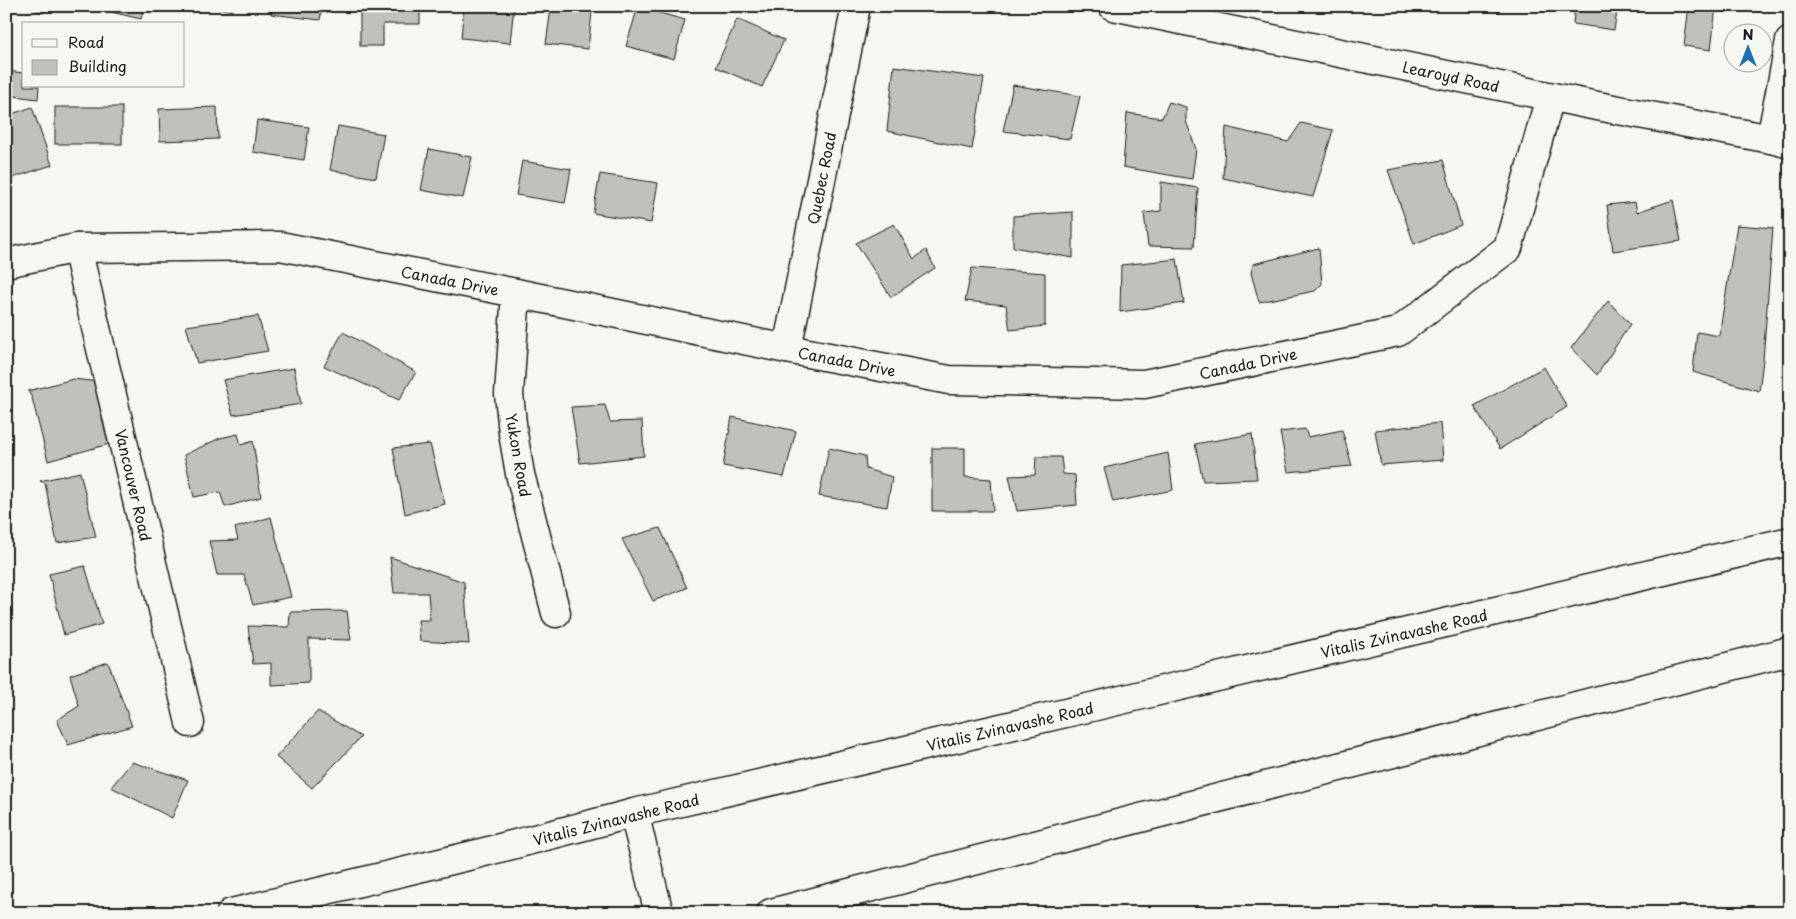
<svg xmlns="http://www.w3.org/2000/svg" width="1796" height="919" viewBox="0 0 1796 919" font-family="'Playpen Sans',sans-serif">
	<rect width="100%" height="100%" fill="#f6f6f2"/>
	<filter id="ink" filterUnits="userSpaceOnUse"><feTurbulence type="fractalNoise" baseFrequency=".02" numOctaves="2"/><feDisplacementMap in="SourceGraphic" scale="10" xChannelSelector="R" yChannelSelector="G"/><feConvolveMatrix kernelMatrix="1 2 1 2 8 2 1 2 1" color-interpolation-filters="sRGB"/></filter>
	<g filter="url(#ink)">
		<g fill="#c0c0bd" stroke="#1c1c1c">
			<polygon points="26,6 45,6 43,13"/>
			<polygon points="108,6 144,6 141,19 107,11"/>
			<polygon points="205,6 233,6 232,11"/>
			<polygon points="272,6 322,6 320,20 271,14"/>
			<polygon points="360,6 420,6 420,24 383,24 383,46 360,46"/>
			<polygon points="464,6 514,6 510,43 461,38"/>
			<polygon points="1575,6 1618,6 1614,30 1573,24"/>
			<polygon points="1689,6 1716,6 1711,50 1684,46"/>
			<polygon points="638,7 685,20 674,59 626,46"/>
			<polygon points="551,8 592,12 588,49 546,44"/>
			<polygon points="737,19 784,40 762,87 716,67"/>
			<polygon points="894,66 984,78 972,149 887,131"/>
			<polygon points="6,71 24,73 24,86 39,86 38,99 6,95"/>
			<polygon points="1013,85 1080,96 1070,139 1003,131"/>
			<polygon points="1169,102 1186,107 1186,121 1196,149 1192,179 1123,167 1127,113 1162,118"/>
			<polygon points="32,107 52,165 6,180 6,116"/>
			<rect x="55" y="107" width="67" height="37"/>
			<polygon points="217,107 218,139 160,141 159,109"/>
			<polygon points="257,120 309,127 304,160 253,152"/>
			<polygon points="1301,123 1333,130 1313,197 1223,178 1226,127 1288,142"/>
			<polygon points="338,126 384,134 376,178 330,170"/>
			<polygon points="429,149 472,157 463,198 421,190"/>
			<polygon points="1443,160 1461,225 1414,244 1388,170"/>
			<polygon points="522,161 571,169 565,203 516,195"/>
			<polygon points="600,174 658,183 651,223 593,213"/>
			<polygon points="1161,182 1198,188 1194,247 1148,246 1144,213 1161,211"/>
			<polygon points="1673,200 1681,241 1613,251 1607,205 1635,202 1637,212"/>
			<polygon points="1073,212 1073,258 1013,247 1013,216"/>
			<polygon points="894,224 914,259 926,250 935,268 891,297 856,243"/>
			<polygon points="1737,225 1773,228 1763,360 1759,391 1693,372 1697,332 1719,336"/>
			<polygon points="1319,248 1322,284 1315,291 1259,302 1251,273 1253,264"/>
			<polygon points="1177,259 1184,303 1120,312 1121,265"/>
			<polygon points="972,268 1045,273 1045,326 1010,330 1006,305 965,301"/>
			<polygon points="1608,301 1630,324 1597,375 1571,348"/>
			<polygon points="258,316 268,351 197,363 186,326"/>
			<polygon points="343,332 416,372 399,400 324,366"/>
			<polygon points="1544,367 1567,407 1500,449 1474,406"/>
			<polygon points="294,368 301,404 233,415 223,380"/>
			<polygon points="73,379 100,382 116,442 48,461 32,398 28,391"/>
			<polygon points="605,405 610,422 642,421 644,456 580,463 571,407"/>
			<polygon points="732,417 796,431 784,477 723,466"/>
			<polygon points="1440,423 1443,460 1381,465 1375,430"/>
			<polygon points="1305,429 1308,437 1342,430 1352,466 1288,472 1280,432"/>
			<polygon points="238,434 241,445 253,441 261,497 225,507 220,492 194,497 184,455 220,438"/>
			<polygon points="1252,434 1257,479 1203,481 1195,444"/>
			<polygon points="430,444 445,504 405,514 393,448"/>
			<polygon points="829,448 865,456 866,469 892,477 887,507 819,496"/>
			<polygon points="932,448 965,448 965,477 991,479 993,511 932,511"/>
			<polygon points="1168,453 1173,490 1113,502 1104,468"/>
			<polygon points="1036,457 1061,457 1063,474 1075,475 1077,505 1017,511 1009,476 1035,475"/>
			<polygon points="80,472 96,537 57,543 45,483 40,481"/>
			<polygon points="271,517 291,597 253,605 244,575 217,575 209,541 238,540 235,528"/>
			<polygon points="660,528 687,588 653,601 622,539"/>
			<polygon points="390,557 464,582 469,644 420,641 418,620 430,620 428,593 394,593"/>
			<polygon points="85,566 102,624 64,635 49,574"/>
			<polygon points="347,611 351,640 309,639 309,683 271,685 271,663 253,664 248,626 289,627 290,612"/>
			<polygon points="108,662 132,726 68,745 57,720 79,706 70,675"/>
			<polygon points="318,711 361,737 312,788 276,757"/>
			<polygon points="132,762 188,780 172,818 111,787"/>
		</g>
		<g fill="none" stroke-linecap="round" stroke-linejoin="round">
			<defs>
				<g id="street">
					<polyline points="1113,6 1587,104 1771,139 1790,144"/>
					<polyline points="1771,139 1790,41"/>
					<polyline points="77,248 190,723"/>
					<polyline points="6,263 77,248 280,246 516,293 787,349 949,380 1144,384 1398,332 1508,248 1550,97"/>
					<polyline points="516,293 509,394 513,433 520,474 556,613"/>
					<polyline points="787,349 856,6"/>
					<polyline points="634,813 659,913"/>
					<polyline points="771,913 1790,651"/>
				</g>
				<polyline id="primary" points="231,913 473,855 634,813 1100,705 1790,541"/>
			</defs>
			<use href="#street" stroke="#1c1c1c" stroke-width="31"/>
			<use href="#primary" stroke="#1c1c1c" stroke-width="31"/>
			<use href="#street" stroke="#f6f6f2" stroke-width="28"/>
			<use href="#primary" stroke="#f6f6f2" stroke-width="28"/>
		</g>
	</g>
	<g text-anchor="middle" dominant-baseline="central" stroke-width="4" stroke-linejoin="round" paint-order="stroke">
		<g font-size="15" fill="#1c1c1c" stroke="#f6f6f2">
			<text transform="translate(1451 76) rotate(12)">Learoyd Road</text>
			<text transform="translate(821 178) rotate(-79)">Quebec Road</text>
			<text transform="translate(450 280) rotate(11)">Canada Drive</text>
			<text transform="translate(847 361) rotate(11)">Canada Drive</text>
			<text transform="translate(1248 363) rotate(-12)">Canada Drive</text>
			<text transform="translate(519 455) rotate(80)">Yukon Road</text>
			<text transform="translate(134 485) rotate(77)">Vancouver Road</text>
			<text transform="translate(1404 633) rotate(-13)">Vitalis Zvinavashe Road</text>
			<text transform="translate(1010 726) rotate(-13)">Vitalis Zvinavashe Road</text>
			<text transform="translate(616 819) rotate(-14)">Vitalis Zvinavashe Road</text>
		</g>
	</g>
	<rect width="1796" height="919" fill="none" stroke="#f6f6f2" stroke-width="25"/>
	<rect x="12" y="12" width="1771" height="894" fill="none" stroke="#1c1c1c" stroke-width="2" filter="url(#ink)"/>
	<rect x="22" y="22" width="162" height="65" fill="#f6f6f2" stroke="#9f9f9c"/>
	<rect x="32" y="39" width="25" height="8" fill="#f6f6f2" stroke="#9f9f9c"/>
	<text x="68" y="48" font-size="15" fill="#1c1c1c">Road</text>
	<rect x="32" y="60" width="25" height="15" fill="#c0c0bd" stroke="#9f9f9c"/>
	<text x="68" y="72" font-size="15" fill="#1c1c1c">Building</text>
	<g transform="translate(1748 48)"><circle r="24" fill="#f6f6f2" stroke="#9f9f9c"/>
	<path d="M0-4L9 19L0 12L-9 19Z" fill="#1f6fb2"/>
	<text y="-8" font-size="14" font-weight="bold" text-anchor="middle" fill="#1c1c1c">N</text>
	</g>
</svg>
